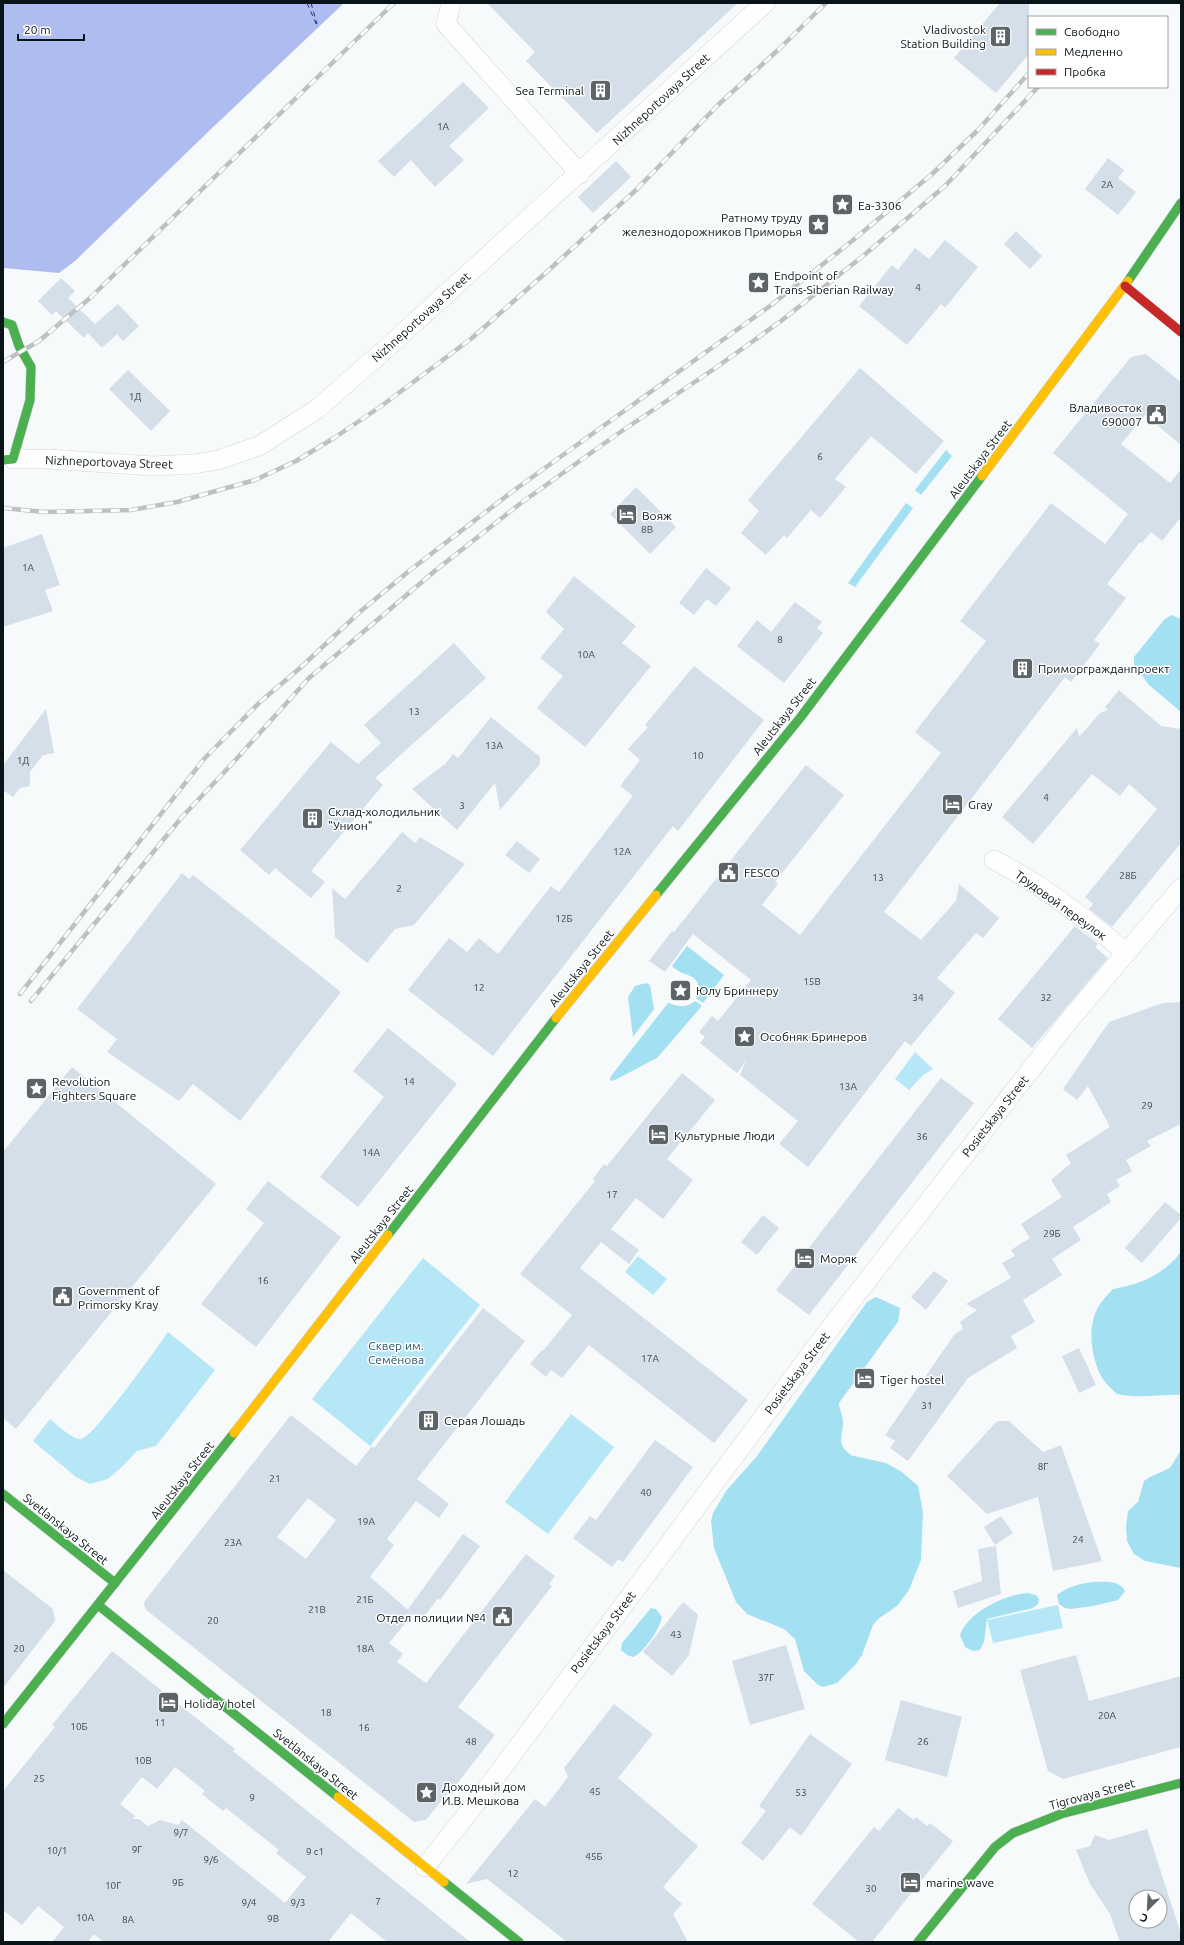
<svg xmlns="http://www.w3.org/2000/svg" width="1184" height="1945" viewBox="0 0 1184 1945" font-family="Ubuntu,sans-serif">
	<rect width="100%" height="100%" fill="#f7fafb"/>
	<g fill="#b6e7f7">
		<polygon points="915,1052 933,1069 923,1075 909,1090 895,1079"/>
		<polygon points="638,1256 667,1279 653,1295 625,1272"/>
		<polygon points="423,1258 480,1305 370,1446 312,1399"/>
		<path d="M168,1332L215,1370L156,1446L137,1451L122,1467L108,1479L90,1484L76,1477L33,1441L50,1419C58,1425 71,1439 81,1439C93,1438 157,1348 168,1332Z"/>
		<polygon points="571,1414 614,1447 548,1534 505,1502"/>
		<polygon points="1058,1605 1063,1628 993,1643 987,1620"/>
	</g>
	<g fill="#a3e0f2">
		<polygon points="946,450 952,456 921,495 915,490"/>
		<polygon points="906,503 913,508 855,587 848,583"/>
		<polygon points="1171,615 1181,619 1181,712 1149,685 1134,665 1134,657 1164,620"/>
		<path d="M687,946L724,975L703,1003L696,998C705,971 684,979 672,966Z"/>
		<polygon points="646,983 650,985 654,1009 633,1037 628,997 635,986"/>
		<path d="M695,1001L701,1005V1007L657,1058L613,1081L610,1080L611,1076L668,1003C678,1006 685,1009 695,1001Z"/>
		<path d="M1181,1252V1395C1160,1394 1138,1399 1117,1394C1112,1389 1106,1384 1102,1378C1093,1362 1088,1335 1094,1317C1097,1306 1105,1297 1113,1289C1141,1284 1163,1275 1181,1252Z"/>
		<path d="M876,1297L900,1308L898,1322L894,1327L839,1403C839,1409 843,1415 843,1422C843,1439 835,1443 852,1456L845,1454L886,1463L902,1472L918,1486L923,1512L921,1560L909,1590L897,1606L878,1619L873,1625L862,1655L856,1664L837,1683L823,1687L818,1685L804,1671L795,1639L784,1629L747,1614L736,1602L714,1548L711,1521L713,1513L726,1491L757,1456L867,1302Z"/>
		<polygon points="1181,1450 1181,1568 1145,1561 1134,1554 1127,1541 1126,1526 1128,1511 1138,1502 1144,1481 1150,1477 1170,1468"/>
		<path d="M1093,1582C1105,1582 1119,1580 1125,1591L1118,1600L1093,1606L1071,1609L1065,1608L1059,1604L1057,1595C1068,1586 1080,1584 1093,1582Z"/>
		<path d="M1027,1593L1036,1595L1039,1599L1038,1604L1033,1608L987,1619L984,1642L980,1650L973,1651L965,1647L960,1635C968,1612 1004,1595 1027,1593Z"/>
		<path d="M651,1608L656,1609L662,1617C660,1628 644,1653 633,1657L627,1655L621,1650L622,1643Z"/>
	</g>
	<polygon fill="#afbcef" points="3,3 344,3 210,130 75,261 59,273 3,268"/>
	<g fill="none" stroke-linecap="round" stroke-linejoin="round">
		<g stroke="#272e81" stroke-width="1" stroke-dasharray="5 4" stroke-linecap="butt">
			<polyline points="307,3 318,28"/>
			<polyline points="311,3 317,24"/>
		</g>
	</g>
	<g fill="#d4dfe9" fill-rule="evenodd">
		<polygon points="487,3 738,3 597,133 526,61 535,52"/>
		<polygon points="1000,3 1029,3 1029,54 996,93 954,58"/>
		<polygon points="463,82 489,108 449,146 464,160 435,187 411,160 394,177 378,161"/>
		<polygon points="1108,158 1124,170 1118,178 1136,192 1118,215 1085,189"/>
		<polygon points="616,161 631,177 593,213 578,197"/>
		<polygon points="1016,231 1042,256 1030,269 1004,244"/>
		<polygon points="945,240 978,267 945,308 941,304 907,345 859,306 892,265 898,270 915,248 929,259"/>
		<polygon points="61,278 75,291 68,298 95,324 118,304 139,326 123,341 117,334 102,348 88,333 84,338 56,311 52,315 38,301"/>
		<polygon points="1146,354 1181,382 1181,445 1145,415 1121,444 1170,483 1181,469 1181,517 1162,541 1151,532 1142,543 1140,542 1107,584 1126,598 1094,640 1100,644 1071,682 1065,677 884,912 921,940 956,901 959,884 999,918 983,938 976,933 937,978 955,993 911,1046 905,1041 808,1167 779,1144 798,1121 740,1075 746,1061 737,1073 700,1043 705,1037 699,1032 712,1016 718,1021 751,980 693,934 665,972 649,961 672,931 674,932 806,765 844,795 775,882 778,884 762,905 800,935 941,753 915,732 986,641 960,621 1051,503 1105,544 1128,514 1053,453 1131,357"/>
		<polygon points="860,368 944,441 916,474 871,436 835,479 846,487 820,518 811,510 787,538 784,535 766,555 741,533 759,511 748,500"/>
		<polygon points="128,370 170,411 151,431 109,389"/>
		<polygon points="636,487 676,527 650,554 610,514"/>
		<polygon points="42,534 60,585 45,590 53,611 3,627 3,548"/>
		<polygon points="706,568 731,588 716,606 707,599 694,615 679,603"/>
		<polygon points="574,576 636,626 622,643 651,666 585,747 537,708 563,676 540,658 564,629 546,612"/>
		<polygon points="795,602 822,622 817,628 823,633 784,683 737,646 757,620 771,632"/>
		<polygon points="454,643 486,678 375,778 383,785 311,871 325,882 311,898 275,868 269,875 240,850 331,742 358,764 381,743 364,725"/>
		<polygon points="694,666 764,720 678,831 673,826 493,1056 408,990 449,938 467,952 479,938 498,954 551,886 559,892 633,796 620,786 640,760 628,749 648,727 645,725"/>
		<polygon points="1119,690 1161,726 1181,729 1181,843 1112,927 1089,909 1093,904 1085,897 1157,809 1129,784 1120,796 1092,774 1033,844 1002,817 1077,728 1079,737 1100,713 1108,710 1105,707"/>
		<polygon points="46,709 54,753 43,755 30,772 30,786 20,788 13,797 3,790 3,765"/>
		<polygon points="491,717 540,757 540,764 500,810 495,783 457,830 412,789 445,764 453,754 458,758"/>
		<polygon points="402,832 415,843 420,837 465,864 414,925 395,929 367,963 335,937 332,888 345,899"/>
		<polygon points="517,841 540,859 529,873 505,855"/>
		<polygon points="182,873 189,879 193,875 341,992 240,1121 193,1084 179,1101 107,1052 117,1039 77,1009"/>
		<polygon points="1075,926 1098,944 1095,947 1108,958 1032,1048 998,1019"/>
		<polygon points="1181,1002 1181,1124 1147,1141 1151,1146 1126,1160 1132,1171 1116,1180 1120,1186 1107,1194 1111,1202 1073,1227 1081,1240 1052,1259 1062,1275 1023,1300 1035,1322 1011,1336 1017,1348 968,1378 908,1461 890,1448 895,1441 885,1435 954,1335 963,1329 960,1322 977,1310 966,1304 1011,1278 1002,1263 1015,1256 1011,1250 1030,1238 1021,1224 1062,1197 1051,1180 1071,1163 1066,1155 1110,1127 1088,1086 1077,1100 1063,1089 1109,1022 1163,1003"/>
		<polygon points="388,1028 457,1084 358,1207 320,1177 384,1097 353,1071"/>
		<polygon points="72,1067 216,1184 16,1429 3,1418 3,1152"/>
		<polygon points="682,1073 715,1100 667,1159 693,1180 663,1219 636,1198 611,1229 639,1250 629,1264 601,1242 580,1268 748,1400 714,1443 589,1345 562,1378 551,1370 546,1377 530,1364 542,1350 543,1351 572,1315 520,1274 595,1181 593,1179 604,1164 607,1166"/>
		<polygon points="941,1078 974,1103 809,1315 776,1290"/>
		<polygon points="268,1181 341,1237 256,1347 201,1304 264,1223 246,1209"/>
		<polygon points="1165,1202 1181,1215 1181,1218 1142,1263 1125,1248"/>
		<polygon points="763,1215 779,1228 757,1255 741,1242"/>
		<polygon points="934,1271 948,1281 926,1310 911,1297"/>
		<path d="M483,1308L525,1341L417,1479L449,1504L439,1518L416,1501L387,1539L394,1545L370,1577L413,1614L389,1643L403,1654L397,1662L426,1683L526,1554L555,1576L549,1584L552,1586L458,1707L495,1735L456,1785L455,1784L426,1820L414,1822L145,1609L144,1602L291,1415L356,1466L372,1446L374,1448ZM308,1498L336,1520L306,1559L277,1537Z"/>
		<polygon points="1079,1348 1096,1385 1079,1393 1062,1356"/>
		<polygon points="997,1421 1009,1421 1043,1452 1061,1445 1102,1561 1053,1571 1038,1497 987,1514 947,1476"/>
		<polygon points="655,1440 693,1467 623,1562 618,1559 612,1567 573,1538 590,1516 596,1520"/>
		<polygon points="1001,1516 1013,1533 995,1545 984,1527"/>
		<polygon points="463,1534 480,1546 440,1600 438,1598 421,1621 408,1609"/>
		<polygon points="996,1546 1001,1594 958,1608 953,1591 982,1581 978,1549"/>
		<polygon points="3,1570 53,1609 55,1621 3,1688"/>
		<polygon points="683,1602 698,1615 689,1655 672,1676 643,1652"/>
		<polygon points="786,1645 805,1709 750,1725 732,1661"/>
		<path d="M112,1651L235,1749L233,1751L470,1942H387L351,1913L328,1942H103L94,1934L88,1942H52L64,1927L38,1906L22,1925L3,1910V1791L55,1727L52,1725ZM175,1767L205,1791L202,1794L223,1811L226,1808L279,1850L276,1853L306,1877L285,1903L182,1820L178,1825L160,1820L148,1826L139,1819H133L135,1816L120,1804L142,1777L157,1789Z"/>
		<polygon points="1076,1655 1089,1701 1181,1676 1181,1747 1063,1779 1048,1771 1020,1670"/>
		<polygon points="901,1700 962,1717 947,1777 885,1760"/>
		<polygon points="614,1704 653,1734 618,1778 698,1846 663,1887 682,1904 673,1914 688,1942 567,1942 487,1879 466,1884 535,1799 545,1807 568,1777 564,1768"/>
		<polygon points="810,1734 852,1764 801,1836 790,1827 763,1861 741,1843 766,1811 759,1806"/>
		<polygon points="898,1808 914,1820 916,1817 927,1826 930,1823 953,1841 872,1942 859,1942 812,1904 874,1827 879,1831"/>
		<path d="M1147,1829L1181,1934V1942H1120L1110,1914L1090,1884L1076,1850L1090,1846L1095,1835L1109,1840ZM1136,1897H1160V1921H1136Z"/>
	</g>
	<g fill="none" stroke-linecap="round" stroke-linejoin="round">
		<defs>
			<g id="street">
				<polyline points="451,3 446,24 580,174"/>
				<polyline points="13,459 48,459 153,466 194,464 218,460 259,446 317,409 389,346 765,3"/>
				<path d="M994,860C1039,883 1088,920 1126,953"/>
				<polyline points="425,1867 479,1799 818,1344 1067,1023 1181,888"/>
			</g>
			<g id="fast">
				<polyline points="1128,281 1181,203"/>
				<polyline points="3,322 12,325 19,346 31,367 30,400 13,459 3,460"/>
				<polyline points="656,895 800,718 982,476"/>
				<polyline points="388,1235 556,1018"/>
				<polyline points="3,1494 115,1583"/>
				<polyline points="98,1605 338,1797"/>
				<polyline points="3,1724 234,1433"/>
				<polyline points="444,1882 519,1942"/>
				<polyline points="918,1942 995,1847 1013,1833 1061,1814 1181,1783"/>
			</g>
			<g id="slow">
				<polyline points="982,476 1128,281"/>
				<polyline points="556,1018 656,895"/>
				<polyline points="234,1433 388,1235"/>
				<polyline points="338,1797 444,1882"/>
			</g>
			<polyline id="jam" points="1125,286 1181,332"/>
		</defs>
		<use href="#street" stroke="#ced5d7" stroke-width="20"/>
		<use href="#fast" stroke="#ced5d7" stroke-width="10"/>
		<use href="#slow" stroke="#ced5d7" stroke-width="10"/>
		<use href="#jam" stroke="#ced5d7" stroke-width="10"/>
		<use href="#street" stroke="#fefefe" stroke-width="19"/>
		<use href="#fast" stroke="#4caf50" stroke-width="9"/>
		<use href="#slow" stroke="#ffc107" stroke-width="9"/>
		<use href="#jam" stroke="#c62828" stroke-width="9"/>
		<defs>
			<g id="rail">
				<polyline points="3,362 39,341 90,298 394,3"/>
				<polyline points="3,508 44,512 131,510 177,502 255,480 296,461 334,438 380,407 472,338 550,269 637,189 718,105 778,50 826,3"/>
				<polyline points="20,994 204,759 260,702 300,668 361,611 409,571 513,491 770,306 852,241 931,175 978,130 1029,73"/>
				<polyline points="31,1001 182,817 230,766 309,678 436,570 521,503 616,435 714,369 781,321 863,256 945,186 1038,87"/>
			</g>
		</defs>
		<use href="#rail" stroke="#bfc0c1" stroke-width="4.5"/>
		<use href="#rail" stroke="#fff" stroke-width="3" stroke-dasharray="9" stroke-linecap="butt"/>
	</g>
	<defs>
		<symbol id="building-square" viewBox="-11 -11 22 22"><rect x="-9" y="-9" width="18" height="18" rx="4" fill="#5c6467" stroke="#fff"/><path d="M-4-6H4V6H1V3H-1V6H-4ZM-2.5-4.3h1.7v1.8h-1.7ZM.8-4.3h1.7v1.8H.8ZM-2.5-1h1.7V.8h-1.7ZM.8-1h1.7V.8H.8Z" fill="#fff"/></symbol>
		<symbol id="sight-square" viewBox="-11 -11 22 22"><rect x="-9" y="-9" width="18" height="18" rx="4" fill="#5c6467" stroke="#fff"/><path d="M0-6L1.8-2.2L6-1.7L2.9 1.2L3.7 5.4L0 3.3L-3.7 5.4L-2.9 1.2L-6-1.7L-1.8-2.2Z" fill="#fff"/></symbol>
		<symbol id="civic-square" viewBox="-11 -11 22 22"><rect x="-9" y="-9" width="18" height="18" rx="4" fill="#5c6467" stroke="#fff"/><path d="M-.6-6.5H3V-4.5H.6V-3L4-1V1h2V6H-6V1h2V-1L-.6-3ZM-1.2 2.5V6h2.4V2.5Z" fill="#fff"/></symbol>
		<symbol id="hotel-square" viewBox="-11 -11 22 22"><rect x="-9" y="-9" width="18" height="18" rx="4" fill="#5c6467" stroke="#fff"/><path d="M-6-4.5h1.5V1H6V5H4.5V3h-9V5H-6ZM-4 0a1.8 1.8 0 1 1 3.6 0ZM.5 0V-2.5h3Q6-2.5 6 0Z" fill="#fff"/></symbol>
	</defs>
	<g fill-rule="evenodd">
		<use href="#building-square" x="988" y="24" width="25" height="25"/>
		<use href="#building-square" x="588" y="78" width="25" height="25"/>
		<use href="#sight-square" x="830" y="192" width="25" height="25"/>
		<use href="#sight-square" x="806" y="212" width="25" height="25"/>
		<use href="#sight-square" x="746" y="270" width="25" height="25"/>
		<use href="#civic-square" x="1144" y="402" width="25" height="25"/>
		<use href="#hotel-square" x="614" y="502" width="25" height="25"/>
		<use href="#building-square" x="1010" y="656" width="25" height="25"/>
		<use href="#hotel-square" x="940" y="792" width="25" height="25"/>
		<use href="#building-square" x="300" y="806" width="25" height="25"/>
		<use href="#civic-square" x="716" y="860" width="25" height="25"/>
		<use href="#sight-square" x="668" y="978" width="25" height="25"/>
		<use href="#sight-square" x="732" y="1024" width="25" height="25"/>
		<use href="#sight-square" x="24" y="1076" width="25" height="25"/>
		<use href="#hotel-square" x="646" y="1122" width="25" height="25"/>
		<use href="#hotel-square" x="792" y="1246" width="25" height="25"/>
		<use href="#civic-square" x="50" y="1284" width="25" height="25"/>
		<use href="#hotel-square" x="852" y="1366" width="25" height="25"/>
		<use href="#building-square" x="416" y="1408" width="25" height="25"/>
		<use href="#civic-square" x="490" y="1604" width="25" height="25"/>
		<use href="#hotel-square" x="156" y="1690" width="25" height="25"/>
		<use href="#sight-square" x="414" y="1780" width="25" height="25"/>
		<use href="#hotel-square" x="898" y="1870" width="25" height="25"/>
	</g>
	<g text-anchor="middle" dominant-baseline="central" stroke-width="3" stroke-linejoin="round" paint-order="stroke">
		<g font-size="10" fill="#3c474c">
			<text x="443" y="126">1А</text>
			<text x="1107" y="184">2А</text>
			<text x="918" y="287">4</text>
			<text x="135" y="396">1Д</text>
			<text x="820" y="456">6</text>
			<text x="647" y="529">8В</text>
			<text x="28" y="567">1А</text>
			<text x="780" y="639">8</text>
			<text x="586" y="654">10А</text>
			<text x="414" y="711">13</text>
			<text x="494" y="745">13А</text>
			<text x="698" y="755">10</text>
			<text x="23" y="760">1Д</text>
			<text x="1046" y="797">4</text>
			<text x="462" y="805">3</text>
			<text x="622" y="851">12А</text>
			<text x="1128" y="875">28Б</text>
			<text x="878" y="877">13</text>
			<text x="399" y="888">2</text>
			<text x="564" y="918">12Б</text>
			<text x="812" y="981">15В</text>
			<text x="479" y="987">12</text>
			<text x="918" y="997">34</text>
			<text x="1046" y="997">32</text>
			<text x="409" y="1081">14</text>
			<text x="848" y="1086">13А</text>
			<text x="1147" y="1105">29</text>
			<text x="922" y="1136">36</text>
			<text x="371" y="1152">14А</text>
			<text x="612" y="1194">17</text>
			<text x="1052" y="1233">29Б</text>
			<text x="263" y="1280">16</text>
			<text x="650" y="1358">17А</text>
			<text x="927" y="1405">31</text>
			<text x="1043" y="1466">8Г</text>
			<text x="275" y="1478">21</text>
			<text x="646" y="1492">40</text>
			<text x="366" y="1521">19А</text>
			<text x="1078" y="1539">24</text>
			<text x="233" y="1542">23А</text>
			<text x="365" y="1599">21Б</text>
			<text x="317" y="1609">21В</text>
			<text x="213" y="1620">20</text>
			<text x="676" y="1634">43</text>
			<text x="19" y="1648">20</text>
			<text x="365" y="1648">18А</text>
			<text x="766" y="1677">37Г</text>
			<text x="326" y="1712">18</text>
			<text x="1107" y="1715">20А</text>
			<text x="160" y="1722">11</text>
			<text x="79" y="1726">10Б</text>
			<text x="364" y="1727">16</text>
			<text x="471" y="1741">48</text>
			<text x="923" y="1741">26</text>
			<text x="143" y="1760">10В</text>
			<text x="39" y="1778">25</text>
			<text x="595" y="1791">45</text>
			<text x="801" y="1792">53</text>
			<text x="252" y="1797">9</text>
			<text x="181" y="1832">9/7</text>
			<text x="137" y="1849">9Г</text>
			<text x="57" y="1850">10/1</text>
			<text x="315" y="1851">9 с1</text>
			<text x="594" y="1856">45Б</text>
			<text x="211" y="1859">9/6</text>
			<text x="513" y="1873">12</text>
			<text x="178" y="1882">9Б</text>
			<text x="113" y="1885">10Г</text>
			<text x="871" y="1888">30</text>
			<text x="378" y="1901">7</text>
			<text x="249" y="1902">9/4</text>
			<text x="298" y="1902">9/3</text>
			<text x="85" y="1917">10А</text>
			<text x="273" y="1918">9В</text>
			<text x="128" y="1919">8А</text>
		</g>
		<g font-size="12" fill="#091418" stroke="#fff" text-anchor="start">
			<text x="986" y="29" text-anchor="end">Vladivostok<tspan x="986" dy="14">Station Building</tspan></text>
			<text x="584" y="90" text-anchor="end">Sea Terminal</text>
			<text x="858" y="205">Еа-3306</text>
			<text x="802" y="217" text-anchor="end">Ратному труду<tspan x="802" dy="14">железнодорожников Приморья</tspan></text>
			<text x="774" y="275">Endpoint of<tspan x="774" dy="14">Trans-Siberian Railway</tspan></text>
			<text x="1142" y="407" text-anchor="end">Владивосток<tspan x="1142" dy="14">690007</tspan></text>
			<text x="642" y="515">Вояж</text>
			<text x="1038" y="668">Приморгражданпроект</text>
			<text x="968" y="804">Gray</text>
			<text x="328" y="811">Склад-холодильник<tspan x="328" dy="14">"Унион"</tspan></text>
			<text x="744" y="872">FESCO</text>
			<text x="696" y="990">Юлу Бриннеру</text>
			<text x="760" y="1036">Особняк Бринеров</text>
			<text x="52" y="1081">Revolution<tspan x="52" dy="14">Fighters Square</tspan></text>
			<text x="674" y="1135">Культурные Люди</text>
			<text x="820" y="1258">Моряк</text>
			<text x="78" y="1290">Government of<tspan x="78" dy="14">Primorsky Kray</tspan></text>
			<text x="880" y="1379">Tiger hostel</text>
			<text x="444" y="1420">Серая Лошадь</text>
			<text x="486" y="1617" text-anchor="end">Отдел полиции №4</text>
			<text x="184" y="1703">Holiday hotel</text>
			<text x="442" y="1786">Доходный дом<tspan x="442" dy="14">И.В. Мешкова</tspan></text>
			<text x="926" y="1882">marine wave</text>
		</g>
		<g font-size="12" fill="#091418" stroke="#fff">
			<text transform="translate(661 99) rotate(-43)">Nizhneportovaya Street</text>
			<text transform="translate(421 317) rotate(-42)">Nizhneportovaya Street</text>
			<text transform="translate(980 459) rotate(-53)">Aleutskaya Street</text>
			<text transform="translate(109 462) rotate(2)">Nizhneportovaya Street</text>
			<text transform="translate(784 716) rotate(-52)">Aleutskaya Street</text>
			<text transform="translate(1061 905) rotate(36)">Трудовой переулок</text>
			<text transform="translate(581 968) rotate(-51)">Aleutskaya Street</text>
			<text transform="translate(995 1116) rotate(-52)">Posietskaya Street</text>
			<text transform="translate(381 1224) rotate(-52)">Aleutskaya Street</text>
			<text transform="translate(797 1373) rotate(-53)">Posietskaya Street</text>
			<text transform="translate(182 1480) rotate(-52)">Aleutskaya Street</text>
			<text transform="translate(66 1529) rotate(39)">Svetlanskaya Street</text>
			<text transform="translate(603 1632) rotate(-53)">Posietskaya Street</text>
			<text transform="translate(316 1764) rotate(39)">Svetlanskaya Street</text>
			<text transform="translate(1092 1794) rotate(-15)">Tigrovaya Street</text>
		</g>
		<g font-size="12" fill="#2a5866" stroke="#fff">
			<text x="396" y="1345">Сквер им.<tspan x="396" dy="14">Семёнова</tspan></text>
		</g>
	</g>
	<rect width="1184" height="1945" fill="none" stroke="#091418" stroke-width="8"/>
	<rect x="1028" y="16" width="140" height="72" fill="#ffffff" stroke="#9da1a3"/>
	<rect x="1036" y="29" width="20" height="6" fill="#4caf50" stroke="#9da1a3"/>
	<text x="1064" y="36" font-size="12" fill="#091418">Свободно</text>
	<rect x="1036" y="49" width="20" height="6" fill="#ffc107" stroke="#9da1a3"/>
	<text x="1064" y="56" font-size="12" fill="#091418">Медленно</text>
	<rect x="1036" y="69" width="20" height="6" fill="#c62828" stroke="#9da1a3"/>
	<text x="1064" y="76" font-size="12" fill="#091418">Пробка</text>
	<g transform="translate(1148 1909) rotate(204)"><circle r="19" fill="#ffffff" stroke="#9da1a3"/>
	<path d="M0-3L7 15L0 10L-7 15Z" fill="#5c6467"/>
	<text y="-6" font-size="11" font-weight="bold" text-anchor="middle" fill="#091418">С</text>
	</g>
	<path d="M18 34v6h66v-6" fill="none" stroke="#091418" stroke-width="2"/>
	<text x="24" y="34" font-size="12" fill="#091418" stroke="#ffffff" stroke-width="3" paint-order="stroke">20 m</text>
</svg>
